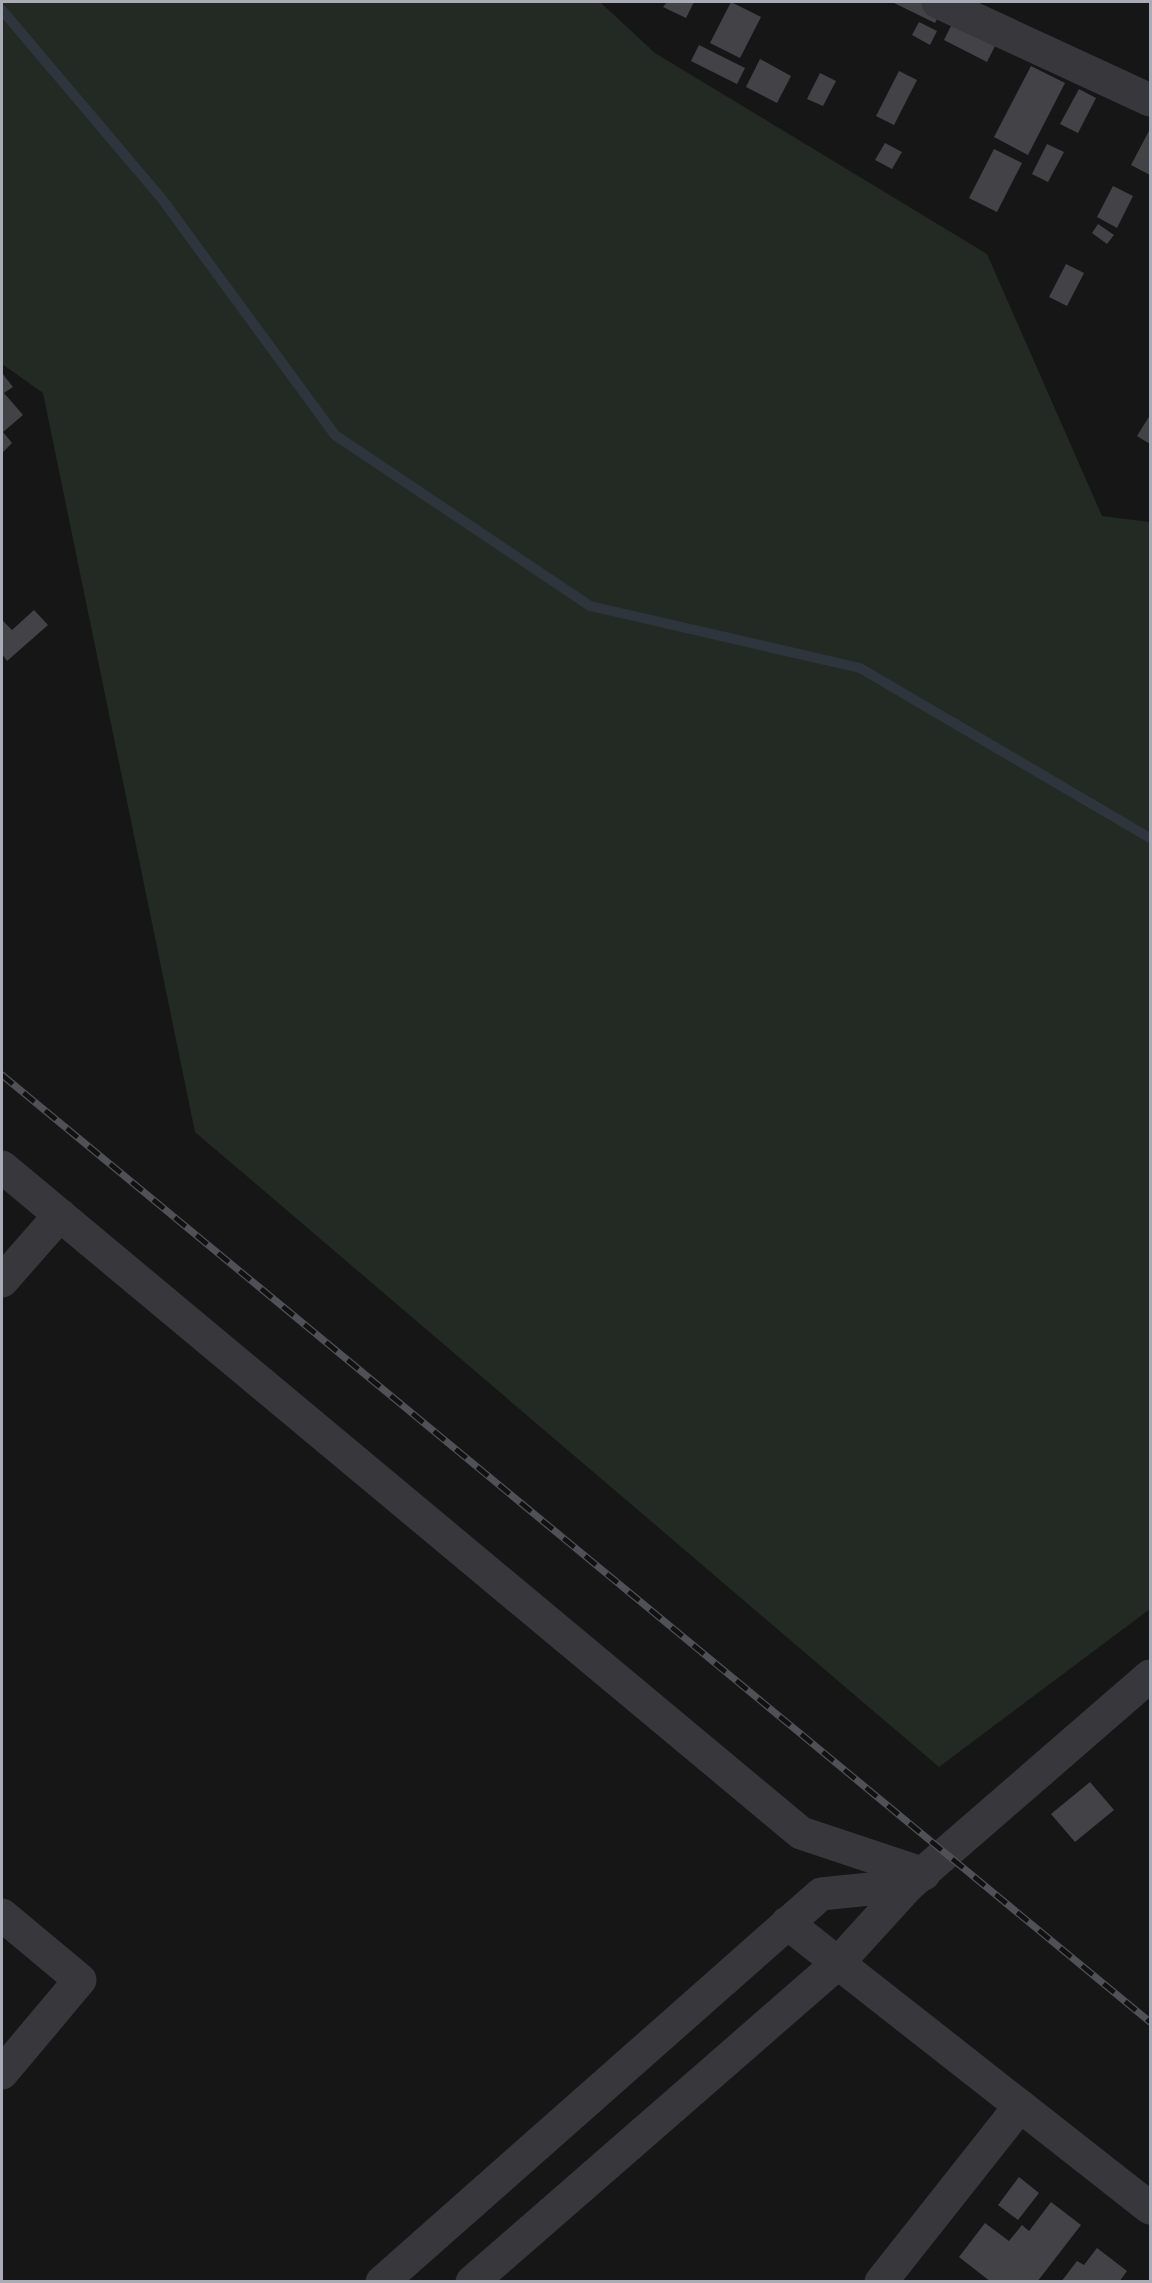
<svg xmlns="http://www.w3.org/2000/svg" width="1152" height="2283" viewBox="0 0 1152 2283" font-family="'Golos Text',sans-serif">
	<rect width="100%" height="100%" fill="#161617"/>
	<polygon fill="#222a23" points="2,2 600,2 655,53 987,254 1102,516 1150,522 1150,1609 939,1767 195,1132 43,393 2,364"/>
	<g fill="none" stroke-linecap="round" stroke-linejoin="round">
		<polyline stroke="#2f353c" stroke-width="10" points="2,10 162,199 335,435 590,606 860,668 1150,838"/>
	</g>
	<g fill="#434347">
		<polygon points="667,2 694,2 686,18 663,7"/>
		<polygon points="731,2 761,17 740,58 710,43"/>
		<polygon points="892,2 924,2 942,10 935,23"/>
		<polygon points="919,22 937,31 930,45 912,35"/>
		<polygon points="953,22 996,44 987,62 944,40"/>
		<polygon points="699,45 745,68 737,84 691,61"/>
		<polygon points="760,59 791,76 777,103 746,87"/>
		<polygon points="1031,66 1065,83 1028,155 994,137"/>
		<polygon points="899,71 917,80 894,125 876,116"/>
		<polygon points="820,73 836,81 823,106 807,99"/>
		<polygon points="1079,89 1096,98 1078,133 1060,124"/>
		<polygon points="1150,129 1150,175 1131,165"/>
		<polygon points="885,143 902,152 892,169 875,160"/>
		<polygon points="1047,144 1064,152 1048,182 1032,174"/>
		<polygon points="994,149 1022,163 997,212 969,198"/>
		<polygon points="1113,186 1133,196 1117,228 1097,217"/>
		<polygon points="1098,224 1114,235 1107,244 1092,233"/>
		<polygon points="1066,264 1084,273 1067,306 1049,297"/>
		<polygon points="2,373 13,387 4,393 23,415 3,432 12,443 2,453"/>
		<polygon points="1150,415 1150,444 1137,436"/>
		<polygon points="34,610 48,625 7,661 2,654 2,623 3,621 12,630"/>
		<polygon points="1090,1782 1114,1810 1075,1842 1051,1814"/>
		<polygon points="1019,2177 1039,2193 1018,2220 998,2205"/>
		<polygon points="1051,2202 1081,2225 1037,2282 991,2282 959,2257 985,2223 1009,2241 1022,2225 1029,2231"/>
		<polygon points="1097,2248 1127,2271 1119,2282 1061,2282 1077,2261 1084,2265"/>
	</g>
	<g fill="none" stroke-linecap="round" stroke-linejoin="round">
		<g stroke="#37373c" stroke-width="33">
			<polyline points="938,2 1150,100"/>
			<polyline points="2,1167 801,1833 924,1874"/>
			<polyline points="2,1281 60,1215"/>
			<polyline points="2,1915 80,1980 2,2073"/>
			<polyline points="787,1923 1150,2208"/>
			<polyline points="382,2282 821,1894 909,1885"/>
			<polyline points="472,2282 838,1963 909,1885 1150,1676"/>
			<polyline points="881,2282 1020,2106"/>
		</g>
		<defs>
			<polyline id="rail" points="2,1075 1150,2022"/>
		</defs>
		<use href="#rail" stroke="#505156" stroke-width="7"/>
		<use href="#rail" stroke="#111112" stroke-width="4.5" stroke-dasharray="14" stroke-linecap="butt"/>
	</g>
	<rect width="1152" height="2283" fill="none" stroke="#a9acb6" stroke-width="6"/>
</svg>
